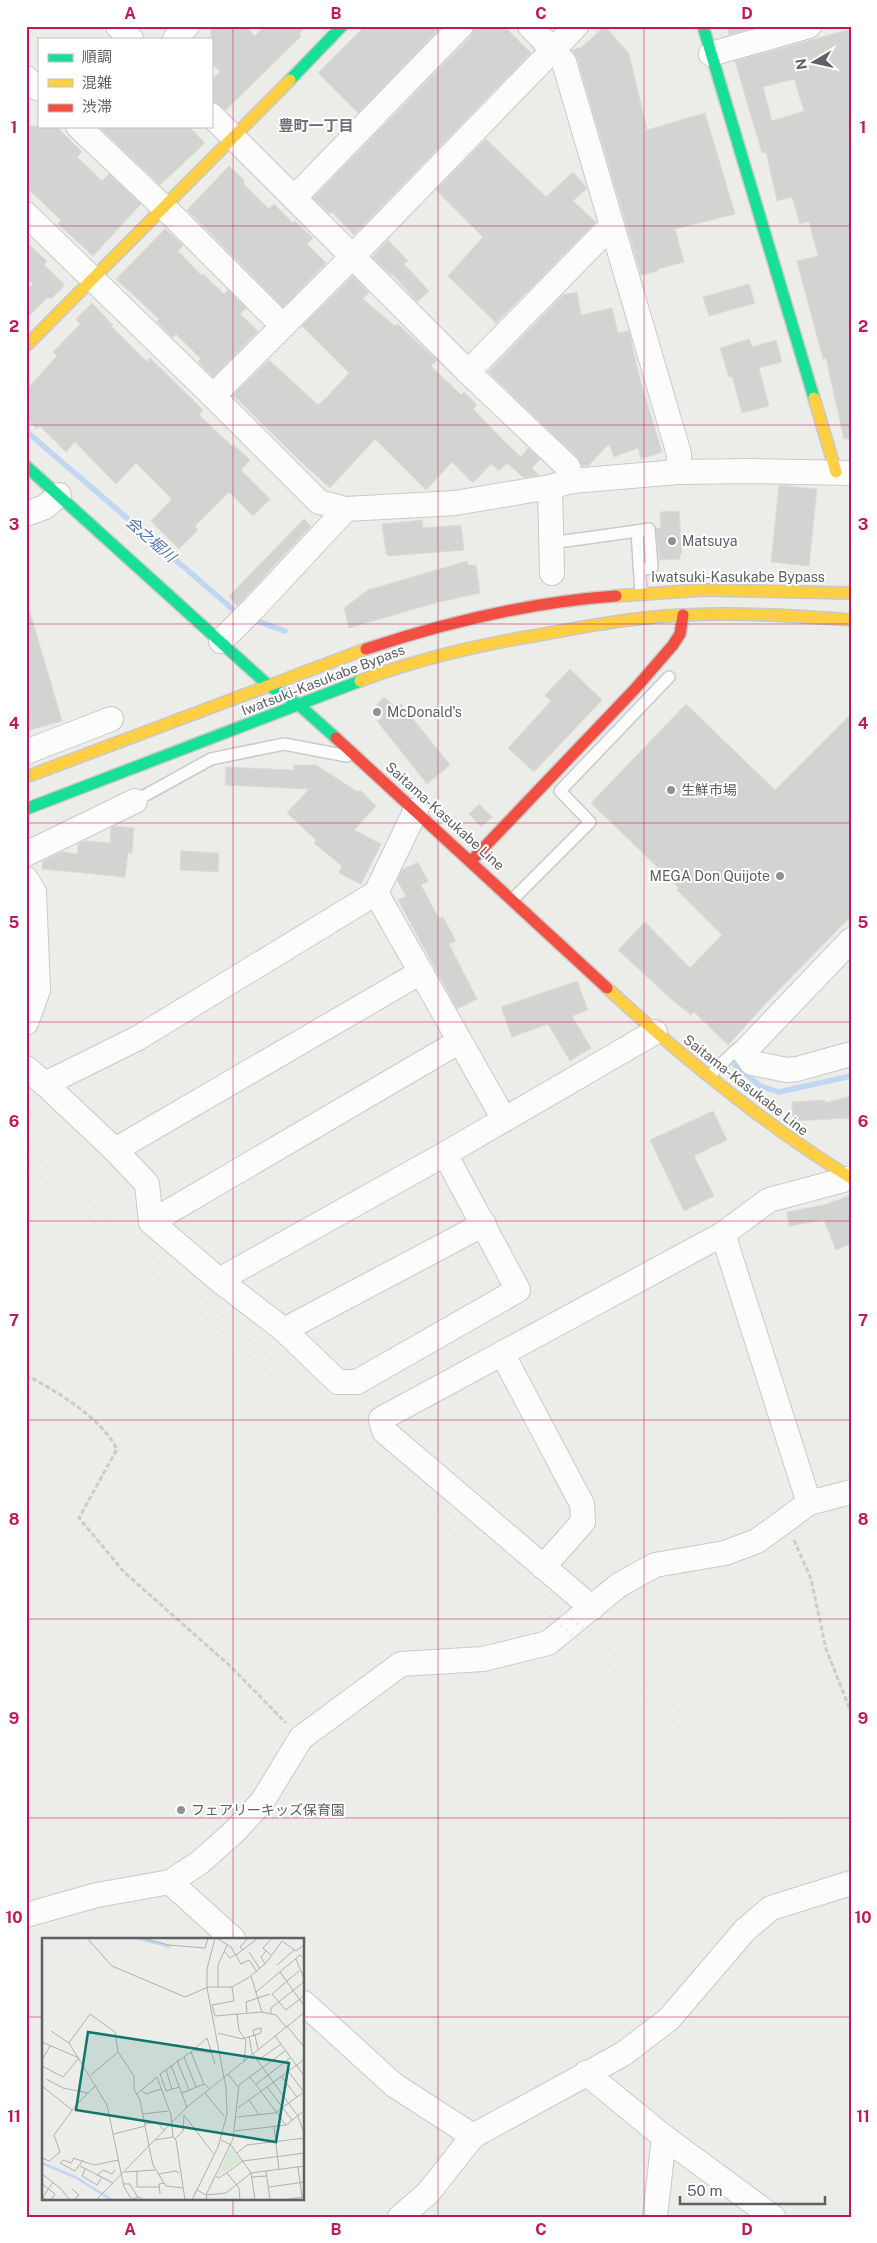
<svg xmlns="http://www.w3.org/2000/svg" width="877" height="2243" viewBox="0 0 877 2243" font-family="'Public Sans','Noto Sans JP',sans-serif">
	<rect width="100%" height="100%" fill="#ecece8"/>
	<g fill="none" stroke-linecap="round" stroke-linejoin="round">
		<g stroke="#bfd7f3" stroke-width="5.5">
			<polyline points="26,431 236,612 241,614"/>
			<polyline points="252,619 285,631"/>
			<polyline points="733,1063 760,1086 779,1092 851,1076"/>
		</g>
	</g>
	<g fill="#d3d3d1" stroke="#dcdbd7" fill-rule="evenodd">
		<polygon points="211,26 245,26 255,36 264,26 307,26 299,34 301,36 226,110 211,101 211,80 220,72 211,63"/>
		<polygon points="365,26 442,26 358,113 318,73"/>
		<polygon points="474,26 504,26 531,53 354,235 332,212 330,214 313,198 471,36"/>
		<polygon points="605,26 629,54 647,130 705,113 735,214 675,229 684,262 658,269 658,271 641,275 577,58 572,50 582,47"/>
		<polygon points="727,26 755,26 755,27 729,35"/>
		<path d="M851,29V438L844,439L826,358L823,359L797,261L818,256L809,221L800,224L792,197L777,201L766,152L762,153L735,61ZM794,79L804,111L772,121L763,87Z"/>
		<polygon points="26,126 56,126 82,152 77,157 102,181 109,174 141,204 93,256 58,224 61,220 26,187"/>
		<polygon points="98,126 188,126 205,143 160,185"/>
		<polygon points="486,139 546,197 573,172 587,188 573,201 596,222 496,323 448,276 483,237 436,190"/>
		<polygon points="229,166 245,181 243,183 269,209 274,204 293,223 295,221 313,238 307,244 326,263 283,307 187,210"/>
		<polygon points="165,229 183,245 178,251 201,275 203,274 224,294 228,290 246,308 240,314 258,331 213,377 198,362 201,359 176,334 173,338 157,322 159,319 116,279"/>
		<polygon points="388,240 408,261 404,264 429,291 417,302 393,275 392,276 372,257"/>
		<polygon points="26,242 47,261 44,265 65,285 51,299 48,297 26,319 26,291 33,284 26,277"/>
		<polygon points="353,276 369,293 363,299 395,326 398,324 437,360 431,366 461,395 464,392 477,405 473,409 505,442 521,457 528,448 540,459 532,468 539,475 524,478 507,463 499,471 491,464 473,483 452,462 426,490 375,439 330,488 299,460 233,395 269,360 318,405 327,397 349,373 302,326"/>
		<polygon points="749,284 755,303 709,316 703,297"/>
		<polygon points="577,292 581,315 612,308 618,333 629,331 640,379 662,452 641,459 638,448 614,457 609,444 588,466 582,466 577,457 488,372 563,295"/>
		<polygon points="92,303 113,325 111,326 147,362 150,358 203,410 199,415 233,447 234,445 250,460 241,470 270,499 253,516 229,492 195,526 198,530 179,549 151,521 172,499 136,463 116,484 75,442 66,452 40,426 37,429 26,419 26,390 57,356 53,352 80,324 76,319"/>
		<polygon points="749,339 752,347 776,340 782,362 759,368 769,406 742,413 732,376 729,377 720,348"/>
		<polygon points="779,485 817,489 809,566 771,562"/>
		<polygon points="679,511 682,554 680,554 680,559 659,560 656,528 661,528 660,512"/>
		<polygon points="304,519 311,526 237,606 229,596"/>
		<polygon points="422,520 423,528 461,525 464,550 389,556 386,554 382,524"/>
		<polygon points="467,561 468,565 476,565 480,593 435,603 349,628 344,608 368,590"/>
		<polygon points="30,612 62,721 26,731 26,613"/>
		<polygon points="570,669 602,700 534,772 508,748 551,701 545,695"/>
		<polygon points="384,697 395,707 400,703 450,765 427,784 377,721 382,718 373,709"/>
		<polygon points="686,704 775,790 851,714 851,916 767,1002 728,1045 694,1012 691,1015 671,999 618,950 645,922 690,968 722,935 677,890 679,888 591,803"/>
		<polygon points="294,765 316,765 358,792 360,790 376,806 354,830 381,844 361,884 339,873 342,866 314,843 316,840 287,813 309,789 225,785 226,767 294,770"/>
		<polygon points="479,804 492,817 481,827 469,814"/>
		<polygon points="114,826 134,828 132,853 128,852 125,877 42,869 43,861 62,852 78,854 78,844 85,841 110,843 111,828"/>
		<polygon points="181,851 219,853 218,872 180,870"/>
		<polygon points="418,862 428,881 421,885 439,919 443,917 456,941 449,944 477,999 457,1009 398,900 406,896 397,880 402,870"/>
		<polygon points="577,981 588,1010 572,1016 591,1048 570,1061 548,1024 512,1037 501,1007"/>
		<polygon points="851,1096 851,1118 793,1121 792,1102 825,1100 825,1103"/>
		<polygon points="713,1111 727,1140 694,1156 714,1196 684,1211 650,1140"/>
		<polygon points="851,1195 851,1244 836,1250 824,1220 789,1226 787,1212 824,1205"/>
	</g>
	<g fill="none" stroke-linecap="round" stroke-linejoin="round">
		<defs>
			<g id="lane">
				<polyline points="637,531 649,529 652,568 640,569"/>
				<polyline points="551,543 637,531 641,593"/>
				<polyline points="135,801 211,759 284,744 347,756"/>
				<polyline points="513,899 590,822 560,791 669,677"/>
				<polyline points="710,1075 737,1049 744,1052"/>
			</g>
			<g id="street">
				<polyline points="118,26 131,39"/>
				<polyline points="530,26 564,62 679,454 678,472"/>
				<polyline points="175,39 187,26"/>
				<polyline points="711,54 809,26"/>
				<polyline points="26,78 39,89"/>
				<polyline points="211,115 468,372 568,467 572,481"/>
				<polyline points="78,126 176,219 282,325"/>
				<polyline points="295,197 461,26"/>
				<polyline points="26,214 213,396 319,502 346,509 455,503 550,487 572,481 678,472 752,471 851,473"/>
				<polyline points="468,372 603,234 613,230"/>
				<polyline points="213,396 353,256 576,26"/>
				<polyline points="550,487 552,573"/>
				<polyline points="26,514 45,507 59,495"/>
				<polyline points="221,641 255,607 346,509"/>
				<polyline points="26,752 111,719"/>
				<polyline points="416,810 376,893 138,1038 45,1084 115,1150 147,1184 151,1222 219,1280 284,1330 338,1382 357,1382 518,1290 445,1154"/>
				<polyline points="26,854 135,801"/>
				<polyline points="26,879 34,892 38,990 26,1023"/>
				<polyline points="376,893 504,1119"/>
				<polyline points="851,940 744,1052 752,1063 787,1070 797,1069 851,1054"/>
				<polyline points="26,1068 45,1084"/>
				<polyline points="115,1150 421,972"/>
				<polyline points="151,1222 460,1041"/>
				<polyline points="723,1234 809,1503"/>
				<polyline points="219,1280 445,1154 655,1032"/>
				<polyline points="284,1330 484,1224"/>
				<polyline points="502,1353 582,1504 583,1522 543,1567"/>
				<polyline points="592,1608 384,1431 381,1419 723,1234 769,1200 851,1178"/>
				<polyline points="170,1882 233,1939"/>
				<polyline points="26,1915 97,1895 170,1882 199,1863 233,1833 262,1802 301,1738 401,1664 483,1659 548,1643 619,1585 655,1565 725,1553 757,1541 809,1503 851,1492"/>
				<polyline points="304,2003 394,2085 473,2136"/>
				<polyline points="586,2073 664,2137 773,2217"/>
				<polyline points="400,2217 428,2193 473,2136 623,2054 669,2019 745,1930 771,1908 851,1883"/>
				<polyline points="655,2217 664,2137"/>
			</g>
			<g id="fast">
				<polyline points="703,26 814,398"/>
				<polyline points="290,80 342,26"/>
				<polyline points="26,466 268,685 299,705 336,738"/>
				<polyline points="26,809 360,681"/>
			</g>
			<g id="slow">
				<polyline points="26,346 290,80"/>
				<polyline points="814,398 836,472"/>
				<polyline points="616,596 703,590 851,593"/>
				<path d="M360,681C417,659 474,646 533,636C583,627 633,617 684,615C740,612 795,616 851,620"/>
				<polyline points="26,777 366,649"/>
				<path d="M607,988C682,1057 765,1125 851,1178"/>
			</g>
			<g id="jam">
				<path d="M366,649C447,622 531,602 616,596"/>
				<polyline points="336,738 607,988"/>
				<polyline points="472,860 634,690 673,645 680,634 683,615"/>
			</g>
		</defs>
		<use href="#lane" stroke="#c9cac9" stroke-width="14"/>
		<use href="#street" stroke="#c9cac9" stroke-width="26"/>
		<use href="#fast" stroke="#c8c8c8" stroke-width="14"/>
		<use href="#slow" stroke="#c8c8c8" stroke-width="14"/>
		<use href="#jam" stroke="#c8c8c8" stroke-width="14"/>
		<g stroke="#c9cdcb" stroke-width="3" stroke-dasharray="5 2.5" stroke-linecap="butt">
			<path d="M26,1375C58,1392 100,1417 117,1449L79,1518L124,1572L229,1665L286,1723"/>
			<polyline points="794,1540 811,1579 826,1649 851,1712"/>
		</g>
		<use href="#lane" stroke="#fcfcfc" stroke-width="11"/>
		<use href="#street" stroke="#fcfcfc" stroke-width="24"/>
		<use href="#fast" stroke="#16e098" stroke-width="11"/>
		<use href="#slow" stroke="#ffcf43" stroke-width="11"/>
		<use href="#jam" stroke="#f24e42" stroke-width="11"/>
		<g stroke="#e3e4e3" stroke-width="4" stroke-dasharray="1 6" stroke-linecap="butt">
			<polyline points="26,1147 851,1860"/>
			<polyline points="26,1163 851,1876"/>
		</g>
	</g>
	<path fill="none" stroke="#c2185b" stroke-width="1" stroke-opacity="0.55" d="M233,26V1939M438,26V2217M644,26V2217M26,226H851M26,425H851M26,624H851M26,823H851M26,1022H851M26,1221H851M26,1420H851M26,1619H851M26,1818H851M26,2017H44M304,2017H851M233,2199V2217"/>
	<g fill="#8f9193" stroke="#fff" stroke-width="2">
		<circle cx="672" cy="541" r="5"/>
		<circle cx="377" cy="712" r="5"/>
		<circle cx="671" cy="790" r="5"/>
		<circle cx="780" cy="876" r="5"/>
		<circle cx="181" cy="1810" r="5"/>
	</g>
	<g text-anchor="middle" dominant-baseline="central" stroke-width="4" stroke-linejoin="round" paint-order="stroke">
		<g font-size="14" fill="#5d6065" stroke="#fff" text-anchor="start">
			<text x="682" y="541">Matsuya</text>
			<text x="387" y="712">McDonald's</text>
			<text x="681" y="790">生鮮市場</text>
			<text x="770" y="876" text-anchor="end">MEGA Don Quijote</text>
			<text x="191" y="1810">フェアリーキッズ保育園</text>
		</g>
		<g font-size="14" fill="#5d6065" stroke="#fff">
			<text x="738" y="577">Iwatsuki-Kasukabe Bypass</text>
			<text transform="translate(323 680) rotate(-21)">Iwatsuki-Kasukabe Bypass</text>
			<text transform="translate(445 816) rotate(42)">Saitama-Kasukabe Line</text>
			<text transform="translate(746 1085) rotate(38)">Saitama-Kasukabe Line</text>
		</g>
		<g font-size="15" font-weight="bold" fill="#6e7177" stroke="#fff">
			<text x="316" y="125">豊町一丁目</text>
		</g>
		<g font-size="15" font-style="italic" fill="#4d72b2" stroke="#fff">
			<text transform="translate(151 539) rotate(41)">会之堀川</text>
		</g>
	</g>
	<g transform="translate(42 1938)">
		<rect width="262" height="262" fill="#ecece8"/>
		<path d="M189,209L199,223L175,238Z" fill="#d6e8d6"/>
		<path fill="none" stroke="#bfd7f3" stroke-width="2.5" d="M95,0L128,9M0,225L33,239L70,262"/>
		<path fill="none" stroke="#afb0b0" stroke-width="1" d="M45,0L70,28L143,59L166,49H190L206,40L224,25L240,3L254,13L263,6M100,0L127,7L163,10L166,0M175,0L189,9L199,26L207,22L215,34M201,12L198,9L206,0M182,13L188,20L194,16M207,14L218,31M194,17L216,0M229,17L221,10L230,0M254,21L263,43M223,26L219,19L224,13M235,27L252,12M257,33L230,56L244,72L263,57M238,34L263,69M209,38L220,74L234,77L244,89M176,49V27L185,7M190,49L192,63L170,67L173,78L220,74M214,54L258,17L263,21M205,75L204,64L228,56M229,75V70L263,43M195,76L197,92L204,103L202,124M245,88L263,110M9,93L27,105L65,167L82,249L90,262M176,95L200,101L213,97L216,112M207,98L210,115L256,178L263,198M212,98L211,92L219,90V95L213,97M233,98L263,139M0,104L37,120M27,105L48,76L73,94L76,114L92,138V151L98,162L107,208M152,112L170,115M149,114L165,100L173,126M142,119L154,149M0,122L8,108M135,122L147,152M215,123L239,106M129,127L145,169M0,128L21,139L37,120M124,132L130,151M246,133L262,154M186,136L196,149M49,137L76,114M239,138L255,159M208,139L244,187M4,141L21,150L46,155M214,146L248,120M0,148L30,172M137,149L124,153L118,136L149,114L162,146L168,151M225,149L250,182M99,152L104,156L119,151M140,155L162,146M163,155L182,178M95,156L115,139L129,177L131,199M207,162L217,177M196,170L263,121M101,176L126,173M195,179L233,175L263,153M102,186L115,184L122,192M232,188L237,232M193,193L244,187L263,172M72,196L103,188M133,201L141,193L142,177L171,215M113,202L131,199L134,202L143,262M179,202L189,207L209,235L213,262M107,209L111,227L124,248L141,250M195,215L205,207L263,200M0,220L7,223L18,214L12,197L35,166L53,148M31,220L52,227L77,222M32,220L29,225L22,222L18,225L33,233L41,222M38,228L71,245M256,229L260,259M43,231L40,238L55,247L60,239M95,233V249H117M224,233L228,262M83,234L113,232M185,235L197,250L198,262M0,236L18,250L28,262M117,236L134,233L137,235M55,237L61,232L70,236L73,232M173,238L177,240L201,223L263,215M210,239L225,238M0,246L13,256L9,262M81,246H88L96,260M227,249L263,244M30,251L37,257L32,262M155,252L164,257L184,255L209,235L263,228M118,256L117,246L122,245M5,262L1,259L11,244M54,262L145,169L263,74M88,262L97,259L102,262M150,262L176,209L185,176L184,150L165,50V31L173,0M165,262L164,257L191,201L197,147L243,113M239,262L262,259"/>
		<path fill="#0f766e" fill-opacity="0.15" stroke="#0f766e" stroke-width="2.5" d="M46,94L247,125L234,204L34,172Z"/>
		<rect width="262" height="262" fill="none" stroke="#5d6065" stroke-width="2.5"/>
	</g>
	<rect width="877" height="2243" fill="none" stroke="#ffffff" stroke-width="55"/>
	<rect x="38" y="38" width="175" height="90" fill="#ffffff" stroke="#bebfc1"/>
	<rect x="48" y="54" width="25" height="8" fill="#16e098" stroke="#bebfc1"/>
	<text x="82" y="62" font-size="15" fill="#5d6065">順調</text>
	<rect x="48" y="79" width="25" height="8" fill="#ffcf43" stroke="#bebfc1"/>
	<text x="82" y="88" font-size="15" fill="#5d6065">混雑</text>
	<rect x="48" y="104" width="25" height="8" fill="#f24e42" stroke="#bebfc1"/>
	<text x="82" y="112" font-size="15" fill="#5d6065">渋滞</text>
	<g transform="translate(814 62) rotate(261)" stroke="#ffffff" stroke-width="4" paint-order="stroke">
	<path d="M0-4L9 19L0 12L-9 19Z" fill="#5d6065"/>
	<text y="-8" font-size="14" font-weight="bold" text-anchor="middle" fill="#5d6065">N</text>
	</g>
	<path d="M680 2196v8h145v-8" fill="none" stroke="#5d6065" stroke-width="2.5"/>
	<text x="687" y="2196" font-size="15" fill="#5d6065" stroke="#ffffff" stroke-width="4" paint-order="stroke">50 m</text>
	<rect x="28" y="28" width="822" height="2188" fill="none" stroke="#c2185b" stroke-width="2"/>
	<g font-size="16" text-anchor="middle" font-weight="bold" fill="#c2185b">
		<text x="130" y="19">A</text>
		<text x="336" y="19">B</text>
		<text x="541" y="19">C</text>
		<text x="747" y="19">D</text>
		<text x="14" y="133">1</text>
		<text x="863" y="133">1</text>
		<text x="14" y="332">2</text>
		<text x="863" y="332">2</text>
		<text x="14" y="530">3</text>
		<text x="863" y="530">3</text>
		<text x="14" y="729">4</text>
		<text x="863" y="729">4</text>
		<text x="14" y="928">5</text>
		<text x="863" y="928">5</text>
		<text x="14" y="1127">6</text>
		<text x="863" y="1127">6</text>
		<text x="14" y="1326">7</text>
		<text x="863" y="1326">7</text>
		<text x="14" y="1525">8</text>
		<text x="863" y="1525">8</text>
		<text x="14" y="1724">9</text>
		<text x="863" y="1724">9</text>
		<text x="14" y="1923">10</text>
		<text x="863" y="1923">10</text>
		<text x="14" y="2122">11</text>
		<text x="863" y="2122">11</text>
		<text x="130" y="2235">A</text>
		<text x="336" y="2235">B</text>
		<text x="541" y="2235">C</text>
		<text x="747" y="2235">D</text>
	</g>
</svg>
